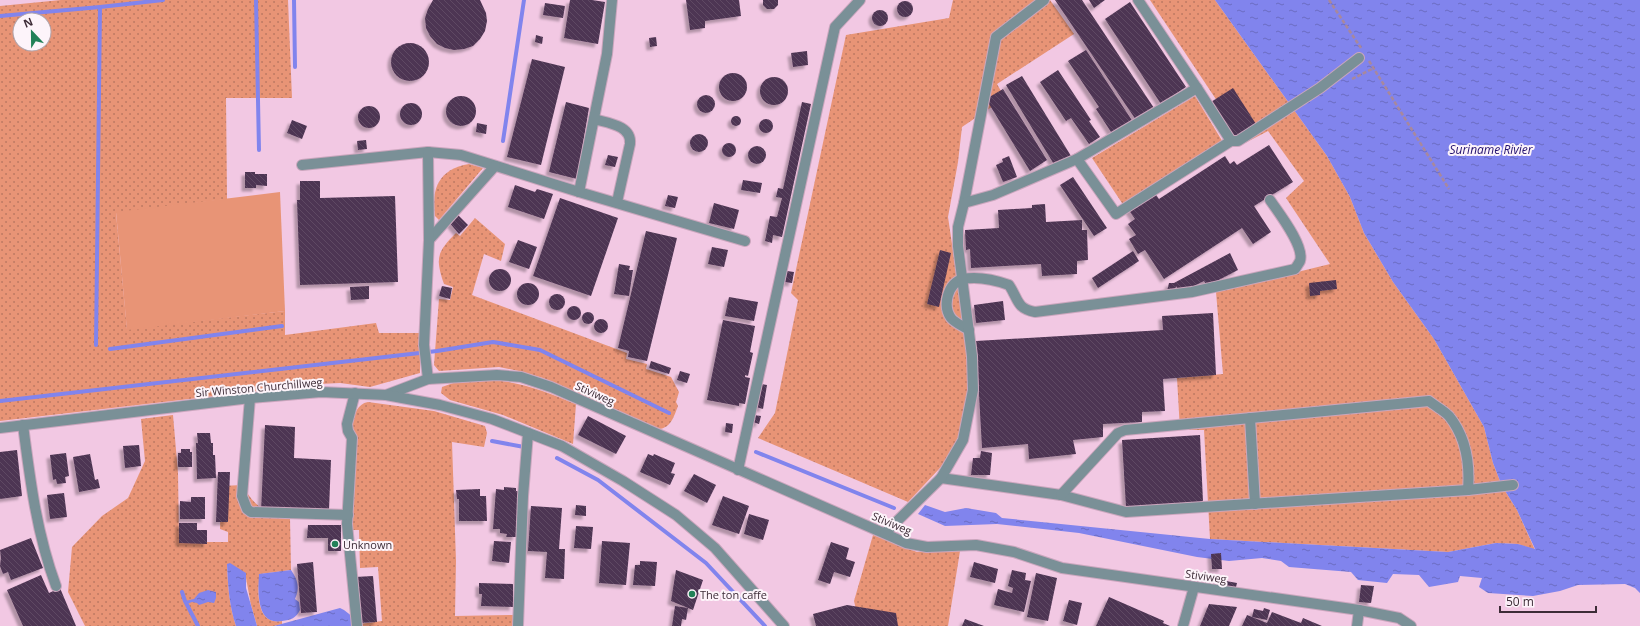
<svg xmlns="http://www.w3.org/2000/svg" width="1640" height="626" viewBox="0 0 1640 626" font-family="'Open Sans',sans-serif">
	<defs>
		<pattern id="grass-dots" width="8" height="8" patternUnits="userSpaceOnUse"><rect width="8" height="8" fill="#e89476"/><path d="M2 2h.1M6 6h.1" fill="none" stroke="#bd7962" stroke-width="1.8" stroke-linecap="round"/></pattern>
		<pattern id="water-ripples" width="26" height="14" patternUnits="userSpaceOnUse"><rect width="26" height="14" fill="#8184ed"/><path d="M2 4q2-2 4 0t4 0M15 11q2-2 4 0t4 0" fill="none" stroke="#6b6cc1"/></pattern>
		<pattern id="building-back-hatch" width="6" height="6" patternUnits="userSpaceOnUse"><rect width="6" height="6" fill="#4d3452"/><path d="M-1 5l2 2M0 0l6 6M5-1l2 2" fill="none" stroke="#5f4963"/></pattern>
		<filter id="shadow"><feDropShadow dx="-3.5" dy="3.5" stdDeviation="1" flood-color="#0004"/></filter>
	</defs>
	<rect width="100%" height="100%" fill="#f2c8e3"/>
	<g fill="url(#grass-dots)" fill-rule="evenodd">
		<path d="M61,0H288L292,98H226L227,199L116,213L127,329L285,311V335L376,323L379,333H420V373L370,387L340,383L319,384L0,421V6ZM20,20H44V44H20Z"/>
		<polygon points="953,0 1050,0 1074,34 997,84 1005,98 962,127 958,162 948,217 969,359 969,393 963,423 954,449 940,468 908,502 758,438 775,413 798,300 791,293 846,35 949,18"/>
		<polygon points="1150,0 1215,0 1327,156 1350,197 1364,233 1393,282 1434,339 1484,427 1493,463 1502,486 1517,510 1535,550 1518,544 1496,543 1448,552 1210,539 1204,430 1180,430 1177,378 1223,374 1216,292 1330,264 1286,198 1304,181 1268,131 1245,143"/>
		<polygon points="1195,96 1224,144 1124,206 1092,158"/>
		<path d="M469,164L483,168L439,220L435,216C431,188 439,169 469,164Z"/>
		<path d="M475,218L505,244L501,261L484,254L472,295L627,353L626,359L647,364L646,369L671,377L679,392L676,402L678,406C674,416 671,428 659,429L543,378L519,371L499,367L439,371L434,365L439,299L450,300L453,287L444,284C435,258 437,252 456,233L460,236Z"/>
		<path d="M485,380C518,380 546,392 576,404L573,444L503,415L450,400L441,393L442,387L456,382Z"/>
		<path d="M368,402L434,411L485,426L487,433L484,447L452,442L456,561L455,616L514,615V626H360V624L382,621L378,567L360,568L359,530H351L357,438L351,424C355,414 357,404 368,402Z"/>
		<path d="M173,415L178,473L179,542H228V532L220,529L221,486L243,485C252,505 268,516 290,518L291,570L260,574C257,592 256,625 282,621V624L274,626H257L251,605L246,578L227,564C228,586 229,605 236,626H85L68,592L72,547L102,516L128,498L145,461L141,419Z"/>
		<polygon points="873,535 917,552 960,551 948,626 860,626 854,601"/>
	</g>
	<polygon fill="#e89476" points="280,192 285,311 127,330 116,212"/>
	<g fill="url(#water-ripples)">
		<polygon points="1215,0 1640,0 1640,593 1635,588 1625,584 1578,585 1560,591 1533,596 1488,593 1479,587 1482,578 1460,576 1458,582 1429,587 1419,575 1393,574 1387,583 1358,580 1351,572 1289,567 1281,561 1262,558 1229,561 1197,557 1079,533 997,524 945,526 918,514 925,505 945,512 966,508 996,513 1002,518 1210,539 1448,552 1496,543 1518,544 1535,549 1517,510 1502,486 1493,463 1484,427 1434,339 1393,282 1364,233 1350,197 1327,156"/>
		<path d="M230,563L246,573V588L257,626H236C229,605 228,586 227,564Z"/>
		<path d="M291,570C298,580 300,588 295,599L299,602L300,610C296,618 291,620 282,621C256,626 258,591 259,574Z"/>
		<polygon points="208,590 216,592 216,598 214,603 208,602 199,605 197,603 192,602 187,604 185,601 194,599 199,593"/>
		<polygon points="340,608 344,610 353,617 353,626 274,626"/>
	</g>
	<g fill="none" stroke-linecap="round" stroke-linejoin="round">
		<g stroke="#8184ed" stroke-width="4">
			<polyline points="256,0 259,150"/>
			<polyline points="294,0 295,67"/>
			<polyline points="100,7 163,0"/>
			<polyline points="0,16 100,7 96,345"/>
			<polyline points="503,141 524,0"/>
			<polyline points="110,349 282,326"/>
			<polyline points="0,401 437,351 493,342 540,350 669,413"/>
			<polyline points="492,441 524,447"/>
			<polyline points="756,452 894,508"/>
			<polyline points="557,458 598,480 706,563 765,626"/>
			<polyline points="182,592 185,601 198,626"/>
		</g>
	</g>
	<g fill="url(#building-back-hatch)" filter="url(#shadow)">
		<polygon points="433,0 480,0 486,13 487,21 485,31 480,39 473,46 464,49 454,50 445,48 437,44 430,36 426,28 425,18 428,9"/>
		<polygon points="570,0 592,0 605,2 598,44 564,38"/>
		<polygon points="686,0 739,0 741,16 705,21 705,28 690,30"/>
		<polygon points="763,0 778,0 778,5 774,9 767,9 763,5"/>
		<polygon points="1055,0 1082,0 1154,108 1136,120"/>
		<polygon points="1089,0 1105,0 1094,8"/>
		<circle cx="905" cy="9" r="8"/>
		<polygon points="1130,2 1186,87 1161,104 1105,19"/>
		<polygon points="545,3 565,6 563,18 543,15"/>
		<circle cx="880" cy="18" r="8"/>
		<polygon points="536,35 543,37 542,44 535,42"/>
		<polygon points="656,37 657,46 650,47 649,38"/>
		<circle cx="410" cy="62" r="19"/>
		<polygon points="1086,50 1133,122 1113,135 1096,109 1099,107 1068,61"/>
		<polygon points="807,51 808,65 793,67 791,53"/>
		<polygon points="532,59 565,67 541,165 507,157"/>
		<polygon points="1058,70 1091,120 1089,121 1100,137 1089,144 1071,118 1066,121 1040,82"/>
		<circle cx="733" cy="87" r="14"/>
		<polygon points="1022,76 1071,156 1055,166 1006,85"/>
		<circle cx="774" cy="91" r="14"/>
		<polygon points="1233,88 1256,124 1235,138 1211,102"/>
		<polygon points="1003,89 1047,160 1030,171 986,99"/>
		<circle cx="706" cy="104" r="9"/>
		<circle cx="461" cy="111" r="15"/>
		<polygon points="566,102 589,108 577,179 549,172"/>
		<polygon points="802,102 811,104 782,237 773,235 772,243 765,241 770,216 777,217 782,198 776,197 778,188 783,189"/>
		<circle cx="411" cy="114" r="11"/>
		<circle cx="369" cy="117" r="11"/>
		<circle cx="736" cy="121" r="5"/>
		<circle cx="766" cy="126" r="7"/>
		<polygon points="292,120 307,126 302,139 287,133"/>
		<polygon points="477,123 487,125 486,134 476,132"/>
		<circle cx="699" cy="143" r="9"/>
		<polygon points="366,140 367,149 358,150 357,141"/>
		<circle cx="729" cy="150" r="7"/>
		<polygon points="1269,145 1293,182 1254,206 1271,232 1253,244 1242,228 1164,279 1145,250 1138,254 1129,239 1136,235 1128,224 1135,219 1128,209 1154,192 1159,199 1225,156 1230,164 1234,161 1237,165"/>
		<circle cx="757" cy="155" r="9"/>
		<polygon points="608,155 618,157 615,167 605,165"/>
		<polygon points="1009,156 1017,177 1003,182 996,165 1003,162 1002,159"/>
		<polygon points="245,172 255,172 255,174 267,174 267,186 256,185 256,188 245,188"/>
		<polygon points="1073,177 1107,228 1094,236 1060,185"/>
		<polygon points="743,180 762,183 760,193 741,190"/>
		<polygon points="300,181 320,181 320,198 395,196 398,282 300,285 297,200 300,200"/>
		<polygon points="515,185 535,192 537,189 553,194 544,219 508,207"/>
		<polygon points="668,195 678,197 675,208 665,206"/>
		<polygon points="560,198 618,218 591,296 533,276"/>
		<polygon points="714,203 739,210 734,229 709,223"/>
		<polygon points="1045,204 1046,222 1082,220 1082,230 1087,230 1088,260 1077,261 1077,274 1042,276 1041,264 971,268 970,249 966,250 965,230 999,228 998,210 1032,208 1032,205"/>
		<polygon points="456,213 468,225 459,234 448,221"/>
		<polygon points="646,231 677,238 647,361 628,357 629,351 618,348"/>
		<polygon points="518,240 537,247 529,269 509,262"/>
		<polygon points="712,247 728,250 724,267 708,264"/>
		<polygon points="940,250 951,253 939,307 927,304"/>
		<polygon points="1133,251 1139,261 1098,288 1092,278"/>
		<polygon points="1230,253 1238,270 1207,286 1204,281 1180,293 1176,286 1175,292 1167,291 1169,283 1174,283"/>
		<polygon points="619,264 630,266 629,270 633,270 629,296 614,294"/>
		<circle cx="500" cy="280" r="11"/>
		<polygon points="787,271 794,272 792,283 785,282"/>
		<polygon points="1336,280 1337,289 1320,291 1320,295 1310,296 1309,283"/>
		<circle cx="528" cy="294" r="11"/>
		<polygon points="369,286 369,299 351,300 350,287"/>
		<polygon points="442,286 452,288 450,299 439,296"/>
		<circle cx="557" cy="302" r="8"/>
		<polygon points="729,297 758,302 754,321 725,316"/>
		<polygon points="1003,301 1005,320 976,323 974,305"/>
		<circle cx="574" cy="313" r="7"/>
		<circle cx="588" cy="318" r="6"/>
		<polygon points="1213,313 1216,375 1163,379 1165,411 1142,412 1142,422 1103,424 1103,437 1073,440 1076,454 1029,459 1028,444 982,448 976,341 1163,330 1162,316"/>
		<circle cx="601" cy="326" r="7"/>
		<polygon points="723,320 755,326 750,352 753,353 748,376 745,375 745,377 750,378 745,404 739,403 739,406 707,400"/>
		<polygon points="651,361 671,368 669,374 649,368"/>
		<polygon points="680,371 690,374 687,383 677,380"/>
		<polygon points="761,384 767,385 763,409 756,407"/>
		<polygon points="754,415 761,416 759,424 753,422"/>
		<polygon points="588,416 626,436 616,454 578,435"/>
		<polygon points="726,423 733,424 732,433 725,432"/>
		<polygon points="265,425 295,427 294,458 331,460 329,510 291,508 291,513 261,511"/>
		<polygon points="197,433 210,433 211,443 213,443 213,455 215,455 216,478 197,479 196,443 198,443"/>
		<polygon points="1200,435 1203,502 1126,507 1122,440"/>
		<polygon points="139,445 141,466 125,468 123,446"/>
		<polygon points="181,449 190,449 190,452 192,452 192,467 178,467 178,453 181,453"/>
		<polygon points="17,450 22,496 0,499 0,452"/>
		<polygon points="981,451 992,453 990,475 971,475 973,458 980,458"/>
		<polygon points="66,453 69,476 65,477 66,483 57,484 56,479 53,480 50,455"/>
		<polygon points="90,454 95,480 98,479 100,488 79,492 73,457"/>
		<polygon points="648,454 653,456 654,454 675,463 671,473 675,474 670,485 640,472"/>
		<polygon points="218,472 230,472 228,522 216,522"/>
		<polygon points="694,474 716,485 707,503 684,491"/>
		<polygon points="504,487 516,488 516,491 521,492 516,537 506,537 507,534 500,533 500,529 493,529 496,489 504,490"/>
		<polygon points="480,489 480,496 486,496 487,521 459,521 459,499 457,499 456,490"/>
		<polygon points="64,493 67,517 50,519 47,495"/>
		<polygon points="723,496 749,506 739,534 712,525"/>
		<polygon points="191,497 205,497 205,519 180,519 180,501 191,502"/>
		<polygon points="576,505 586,506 586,516 575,515"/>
		<polygon points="531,506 562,508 559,549 565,549 564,579 545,578 547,552 528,551"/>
		<polygon points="749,514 769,520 763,540 744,534"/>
		<polygon points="179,523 197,523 197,530 207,530 207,544 179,543"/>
		<polygon points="308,525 341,525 341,551 328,551 328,538 307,538"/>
		<polygon points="576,526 593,527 591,549 574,548"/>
		<polygon points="31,538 43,568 11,580 8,572 3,574 0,566 1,558 0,550"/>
		<polygon points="494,541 511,542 509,563 492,561"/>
		<polygon points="602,541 630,543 626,585 599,583"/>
		<polygon points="831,542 849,548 846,559 855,562 850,577 834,572 830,584 818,580"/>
		<polygon points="1221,553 1222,569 1212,569 1211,554"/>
		<polygon points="640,561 657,562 655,586 633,585 635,565 640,565"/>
		<polygon points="313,562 317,612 301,613 297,564"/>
		<polygon points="974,562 998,569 995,583 970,577"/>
		<polygon points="676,570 703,580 693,610 671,601"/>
		<polygon points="1012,570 1026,573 1025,580 1031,581 1024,612 994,605 998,589 1012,593 1013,588 1008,586"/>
		<polygon points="1036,573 1057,578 1048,621 1027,617"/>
		<polygon points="41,575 49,593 60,588 76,626 23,626 7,590"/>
		<polygon points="373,576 377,622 359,623 355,577"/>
		<polygon points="1226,581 1237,583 1235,591 1224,588"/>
		<polygon points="479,583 513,584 513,607 481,606 482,594 479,594"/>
		<polygon points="1361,585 1374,586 1371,603 1359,602"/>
		<polygon points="1109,597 1164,621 1163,623 1170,626 1096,626"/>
		<polygon points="1069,600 1082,603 1077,625 1063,621"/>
		<polygon points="1209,604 1237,607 1229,626 1200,626"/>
		<polygon points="847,605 896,613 898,626 816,626 813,614"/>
		<polygon points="675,606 688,608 686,620 682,619 681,626 672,626"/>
		<polygon points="1264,608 1270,610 1267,620 1252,617 1254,609 1263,611"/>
		<polygon points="1272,612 1301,623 1303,618 1322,626 1242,626 1247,615 1267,623"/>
		<polygon points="965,619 984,626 962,626"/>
	</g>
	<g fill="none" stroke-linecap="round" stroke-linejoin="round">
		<defs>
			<g id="minor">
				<polyline points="1138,0 1197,88"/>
				<path d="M594,119C607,123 632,125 630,144L617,202"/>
				<polyline points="1077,159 1197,88 1231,141"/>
				<polyline points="302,165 428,152 461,155 579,192 745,241"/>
				<polyline points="579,192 607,54 612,0"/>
				<polyline points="964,203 996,37 1044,0"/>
				<polyline points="429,240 495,166"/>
				<path d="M969,330C963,326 955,323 951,318C942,305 948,283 963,279C979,276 995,280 1009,285C1019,300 1016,308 1035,312L1192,292L1295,269C1297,266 1299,263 1300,261C1305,246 1278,212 1270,200"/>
				<polyline points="428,379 424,345 429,240 428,152"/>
				<polyline points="355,393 347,424 348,431 352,438 347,524 357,626"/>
				<polyline points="386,395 428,379 497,375 521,377 551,387 906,543 927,547 976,545 1014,552 1062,568 1359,610 1399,618 1411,626"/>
				<polyline points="250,398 242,496 247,509 251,512 348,515"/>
				<polyline points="1250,418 1255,504"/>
				<path d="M23,425C30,480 37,535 56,586"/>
				<polyline points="0,428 250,398 321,392 386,395 440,405 492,419 562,446 623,481 676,515 715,548 784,626"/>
				<polyline points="738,470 835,27 860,0"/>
				<polyline points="941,478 1061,495 1126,512 1468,490 1513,485"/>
				<path d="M1061,495L1118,433L1125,430L1429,401C1435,406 1443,410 1449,416C1466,437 1470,464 1468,490"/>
				<polyline points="885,533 941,478 963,440 973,390 972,356 958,246 958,227 964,203 993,195 1077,159 1116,214 1231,141 1238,141 1320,88 1359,58"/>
				<polyline points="518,626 523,496 528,433"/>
				<polyline points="1183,626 1194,587"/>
				<polyline points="1357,626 1359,610"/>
			</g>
		</defs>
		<use href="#minor" stroke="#caa6bd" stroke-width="12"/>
		<g stroke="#a8889c" stroke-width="2.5" stroke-dasharray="4 2" stroke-linecap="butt">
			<polyline points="1329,0 1361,48"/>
			<polyline points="1369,61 1449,189"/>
			<polyline points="1352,79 1374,68"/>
		</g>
		<use href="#minor" stroke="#7a9097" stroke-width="10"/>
	</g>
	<g fill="#228158" stroke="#fdf4fa" stroke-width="1.5">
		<circle cx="335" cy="544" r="4"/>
		<circle cx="692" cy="594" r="4"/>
	</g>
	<g text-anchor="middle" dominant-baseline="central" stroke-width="4" stroke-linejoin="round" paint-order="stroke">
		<g font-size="11" fill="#3d2c37" stroke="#fdf4fa">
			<text transform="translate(259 387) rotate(-5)">Sir Winston Churchillweg</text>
			<text transform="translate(595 393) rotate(24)">Stiviweg</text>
			<text transform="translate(892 523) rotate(23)">Stiviweg</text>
			<text transform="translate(1206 576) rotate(8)">Stiviweg</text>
		</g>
		<g font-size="11" fill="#3d2c37" stroke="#fdf4fa" text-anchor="start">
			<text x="343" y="544">Unknown</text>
			<text x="700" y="594">The ton caffe</text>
		</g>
		<g font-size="12" font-style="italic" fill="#23106e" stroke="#fdf4fa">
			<text x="1491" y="149">Suriname Rivier</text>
		</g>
	</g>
	<g transform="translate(32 32) rotate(338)"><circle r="19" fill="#fdf4fa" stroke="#b0a4ac"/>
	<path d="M0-3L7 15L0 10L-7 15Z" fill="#228158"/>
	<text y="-6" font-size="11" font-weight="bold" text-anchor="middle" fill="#3d2c37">N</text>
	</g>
	<path d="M1500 606v6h96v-6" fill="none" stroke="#3d2c37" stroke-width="2"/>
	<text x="1506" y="606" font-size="12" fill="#3d2c37" stroke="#fdf4fa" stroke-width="3" paint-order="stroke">50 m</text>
</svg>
